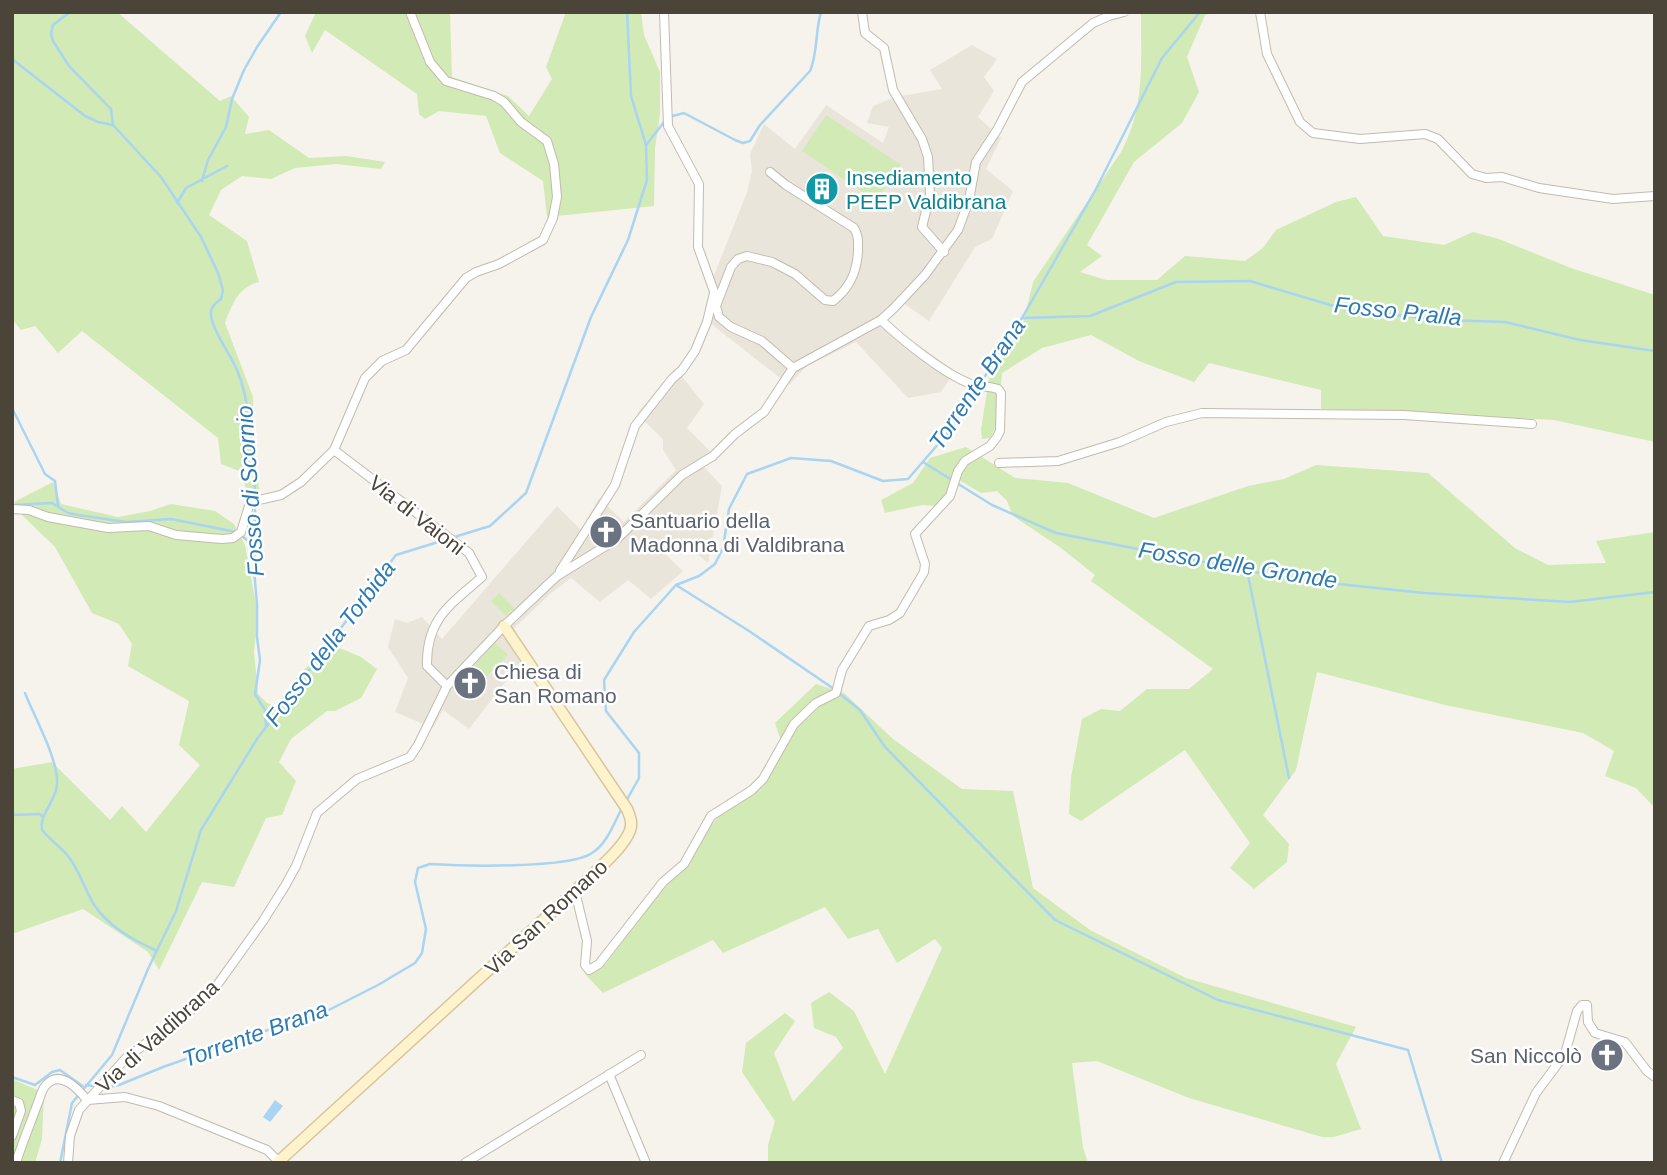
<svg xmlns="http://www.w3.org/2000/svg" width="1667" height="1175" viewBox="0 0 1667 1175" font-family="Helvetica,sans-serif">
	<rect width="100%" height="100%" fill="#f6f3ec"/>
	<g fill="#eae5da">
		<polygon points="972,45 997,59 984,77 994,91 978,117 1001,138 986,169 1013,191 992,239 975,247 929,321 903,303 885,321 955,371 941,392 908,398 856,342 807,366 789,385 710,323 713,278 747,192 752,171 750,154 764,124 795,149 826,105 883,143 889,127 867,123 873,106 895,97 942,89 930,70"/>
		<polygon points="675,368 704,404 687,428 718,459 704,467 722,486 708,563 679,538 662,551 683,571 651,599 628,580 600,602 571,578 550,594 505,637 523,659 469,729 443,710 433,728 395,712 408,678 388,647 395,619 407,623 422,617 442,639 557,506 581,530 599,498 624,522 676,470 663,450 663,439 637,414"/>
	</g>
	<g fill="#d2eab5">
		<path d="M12,12H117L220,101L231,96L249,117L245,134L269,130L309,158L346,156L385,162L381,169L336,164L295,168L271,179L242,176L221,190L209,215L247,241L259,282C238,287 232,305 225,323L253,397L254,453L260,494H247L242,472L221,464L218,438L82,331L58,353L35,326L21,330L12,319Z"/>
		<polygon points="316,12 450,12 452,77 508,96 529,116 552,79 546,67 566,12 641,12 644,35 660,72 660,114 655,148 654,206 547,217 543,181 500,153 486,116 439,111 425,119 419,114 417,94 325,30 312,53 305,36"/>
		<path d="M1145,12H1218L1205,15L1187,57L1199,92L1182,123L1134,162L1087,245L1102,256L1080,272L1106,280H1157L1185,256L1245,261L1263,248L1276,230L1336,202L1356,197L1383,236L1444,245L1473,232L1499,239L1571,268L1655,295V442L1554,420L1321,409V390L1209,363L1194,382L1139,361L1091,335L1042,348L1002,373L997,425L990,438L982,439L981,429L989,379L1006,348L1022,328L1033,282L1121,152C1145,108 1141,63 1141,14Z"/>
		<polygon points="826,115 901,165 876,201 802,151"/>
		<polygon points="966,447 1015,478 1068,483 1154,518 1248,486 1284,479 1316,465 1428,473 1515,548 1548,565 1606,563 1596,541 1655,532 1655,808 1636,788 1605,776 1614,751 1583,733 1445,705 1317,672 1296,770 1263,815 1289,844 1287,862 1254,889 1230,868 1250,843 1185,750 1081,821 1069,814 1071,777 1082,719 1101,709 1120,711 1147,689 1189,689 1213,669 1091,581 1095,575 1061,548 1013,516 1007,501 997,491 981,493 959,480 937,506 922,505 885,513 881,500 913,483 930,458"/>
		<polygon points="53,482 61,504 118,517 150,511 171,504 215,511 234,524 245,545 258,615 254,652 258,694 267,703 276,706 302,671 335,646 361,657 377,669 361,698 335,711 327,711 291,739 279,762 296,781 282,815 266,818 234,887 202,882 159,970 148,952 83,909 12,934 12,769 52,762 110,820 122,806 146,832 200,765 179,745 189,701 128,666 132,644 119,624 92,613 55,547 22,515 14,502"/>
		<polygon points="499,593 514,608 506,616 491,601"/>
		<polygon points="495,643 508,655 485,678 479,674 477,677 469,671"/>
		<polygon points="816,684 844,693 893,739 962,789 1013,791 1033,888 1090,930 1186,978 1356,1027 1336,1064 1361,1129 1334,1137 1322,1137 1189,1098 1097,1061 1072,1063 1083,1147 1088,1163 768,1163 768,1145 775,1121 742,1072 746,1043 785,1013 795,1021 774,1053 793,1102 843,1048 836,1037 814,1028 811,1003 829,992 854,1011 885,1074 942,948 935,939 897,963 878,929 848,939 825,907 723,953 713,940 603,993 585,974 605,965 662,890 690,864 703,835 718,817 763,782 780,751 780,738 775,723"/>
		<polygon points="12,1079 44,1093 42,1139 35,1163 12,1163"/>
	</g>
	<polygon fill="#a9d4f2" points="275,1100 283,1106 270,1122 263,1117"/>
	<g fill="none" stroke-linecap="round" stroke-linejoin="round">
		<g stroke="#a9d4f2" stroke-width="2.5">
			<polyline points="70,12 53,25 51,34 53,41 69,66 111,109 113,125"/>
			<path d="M12,59L85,116L98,122L113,125L161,177L201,237L218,273L223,290L221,299C217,302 212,305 211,311C209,326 231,355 237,370C251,402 254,462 255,497"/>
			<path d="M669,117L684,113L735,140L743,143L750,141L760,125L810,71C818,53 815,31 821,12"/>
			<polyline points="647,144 664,122"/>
			<polyline points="202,181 208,160 226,127 232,99 244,70 257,47 281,12"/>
			<polyline points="177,203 186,188 227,166"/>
			<polyline points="1022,318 1090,316 1176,282 1250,281 1347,310 1445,320 1505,322 1580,340 1655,351"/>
			<polyline points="12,408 45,474 55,481 58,506"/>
			<polyline points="923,462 992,505 1056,533 1291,579 1424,593 1570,602 1655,592"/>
			<polyline points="255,504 254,570 257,604 257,637 260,660 255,694 265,710 266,727"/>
			<polyline points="12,505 52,503 68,513 78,515 126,522 171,519 236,532"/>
			<polyline points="241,535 255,547"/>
			<polyline points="1247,570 1289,778"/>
			<polyline points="676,585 749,631 834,689"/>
			<path d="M25,693C34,716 59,761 57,784C57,800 39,814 42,829C43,834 63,849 68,856C79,870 84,887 93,903C107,926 133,940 157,951"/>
			<polyline points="840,694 860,710 885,747 1055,920 1218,1000 1408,1050 1442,1163"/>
			<polyline points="625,803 639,778 639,753 606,711 604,680 634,632 676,585 699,576 715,564 723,548 729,509 747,474 791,458 831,461 883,481 908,479 952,428 1022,318 1096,189 1162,58 1200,12"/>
			<polyline points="12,815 40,814 43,817"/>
			<polyline points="12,1077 35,1085 52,1072 60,1070 84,1087"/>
			<polyline points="86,1085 94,1086"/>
			<path d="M103,1088L119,1085L163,1067L285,1024L317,1016L378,985L415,963L422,953L426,929L415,882L418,868L430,864C462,866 569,869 592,853C607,844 614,823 622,808"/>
			<polyline points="60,1163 72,1103 112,1055 148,969 176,911 201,830 257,739 396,555 490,526 526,493 591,317 628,240 647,180 646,145 631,96 627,12"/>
		</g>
		<defs>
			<g id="street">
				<polyline points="664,12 668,126 699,184 698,247 716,297"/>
				<polyline points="862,12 865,33 884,48 893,90 922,139 928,157 930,195 922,227 944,252"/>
				<polyline points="1260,12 1267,54 1300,122 1313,133 1360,139 1425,134 1438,139 1472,174 1486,178 1502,177 1539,188 1613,199 1655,196"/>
				<path d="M770,172L786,185L854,228C859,236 858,242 858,251C857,272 850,288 833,301L825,300L795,274L772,262L747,256L738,259L731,267L716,306L719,317L731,327L762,341L793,368"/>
				<polyline points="334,450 365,378 382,361 406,350 466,278 476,272 499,264 543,240 553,218 557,197 554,164 547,141 521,122 504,102 494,96 446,81 430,62 410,12"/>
				<polyline points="999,463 1058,461 1120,442 1166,422 1202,413 1404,415 1532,424"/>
				<path d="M12,509L29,510L48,517L108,528L149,526L176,535L222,539L233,538L241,532L249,506L254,501L281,495L301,482L334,450L469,553L482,577C450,605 426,619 427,666L447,686"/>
				<polyline points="560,571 615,485 635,426 672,379 682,370 695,351 707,322 714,293"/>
				<path d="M575,891L587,941L585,965L589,970L599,964L663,882L684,864L711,816L752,790L763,779L794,724L816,703L836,693L842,670L869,626L889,620L900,613L924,572L925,564L915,534L950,496L958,471L965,461L990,446L997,437L1000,431L1001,393L998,389C989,386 980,387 971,384C944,374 902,340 881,320"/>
				<polyline points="609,1074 646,1163"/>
				<polyline points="12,1100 19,1103 21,1111 12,1136"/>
				<polyline points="87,1100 125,1097 159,1106 267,1150 280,1163"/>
				<path d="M16,1163C22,1143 30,1125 37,1105C40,1099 41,1090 46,1085C60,1069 78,1089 87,1100"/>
				<polyline points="68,1163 70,1136 79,1110 126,1058 198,1005 215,988 263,921 285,886 296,866 317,813 357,779 410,757 418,745 447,686 504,626 557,576 617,539 682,475 713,456 735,434 764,412 793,368 881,320 894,308 925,275 958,230 969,200 976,162 997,130 1022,82 1093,23 1109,16 1124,12"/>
				<polyline points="465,1163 641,1055"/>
				<polyline points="1503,1163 1536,1093 1565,1054 1577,1011 1582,1005 1587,1005 1588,1022 1595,1033 1625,1042 1647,1071 1655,1077"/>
			</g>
			<path id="secondary" d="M277,1163L575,891C589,877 629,845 631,826C632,820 629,814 627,809L504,626"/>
		</defs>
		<use href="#street" stroke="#c2bbae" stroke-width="10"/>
		<use href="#secondary" stroke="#d6c79b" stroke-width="13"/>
		<use href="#street" stroke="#fff" stroke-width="8"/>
		<use href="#secondary" stroke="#fff3cd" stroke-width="10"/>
	</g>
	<defs>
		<symbol id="building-disc" viewBox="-11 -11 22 22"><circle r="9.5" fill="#0f9aa8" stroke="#fff"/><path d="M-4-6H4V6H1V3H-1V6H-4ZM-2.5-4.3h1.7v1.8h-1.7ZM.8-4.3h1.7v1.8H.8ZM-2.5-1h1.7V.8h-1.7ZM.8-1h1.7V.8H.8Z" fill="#fff"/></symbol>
		<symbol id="church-disc" viewBox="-11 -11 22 22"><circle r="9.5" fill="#6b7280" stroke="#fff"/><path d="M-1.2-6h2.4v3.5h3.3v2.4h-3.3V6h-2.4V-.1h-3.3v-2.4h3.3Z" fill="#fff"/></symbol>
	</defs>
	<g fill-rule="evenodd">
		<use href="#building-disc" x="803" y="170" width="38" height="38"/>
		<use href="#church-disc" x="587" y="513" width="38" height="38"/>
		<use href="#church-disc" x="451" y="664" width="38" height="38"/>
		<use href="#church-disc" x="1588" y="1036" width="38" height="38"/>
	</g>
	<g text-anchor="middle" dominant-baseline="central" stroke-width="5" stroke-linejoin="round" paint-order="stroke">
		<g font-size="21" fill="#0d838f" stroke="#fff" text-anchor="start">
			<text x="846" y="177">Insediamento<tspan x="846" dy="24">PEEP Valdibrana</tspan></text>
		</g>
		<g font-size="21" fill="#4b4439" stroke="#fff">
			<text transform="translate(417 515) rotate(38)">Via di Vaioni</text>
			<text transform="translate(546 917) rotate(-43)">Via San Romano</text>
			<text transform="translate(157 1036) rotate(-42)">Via di Valdibrana</text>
		</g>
		<g font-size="21" fill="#5b616d" stroke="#fff" text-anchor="start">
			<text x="630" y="520">Santuario della<tspan x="630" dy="24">Madonna di Valdibrana</tspan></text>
			<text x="494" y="671">Chiesa di<tspan x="494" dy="24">San Romano</tspan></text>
			<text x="1582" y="1055" text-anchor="end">San Niccolò</text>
		</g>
		<g font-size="23" font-style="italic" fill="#2e7ab2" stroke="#fff">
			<text transform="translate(1398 311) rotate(6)">Fosso Pralla</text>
			<text transform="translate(977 384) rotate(-56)">Torrente Brana</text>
			<text transform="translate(250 491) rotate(-94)">Fosso di Scornio</text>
			<text transform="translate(1238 565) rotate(9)">Fosso delle Gronde</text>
			<text transform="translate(330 643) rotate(-53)">Fosso della Torbida</text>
			<text transform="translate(255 1034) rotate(-20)">Torrente Brana</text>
		</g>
	</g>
	<rect width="1667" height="1175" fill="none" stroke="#4b4439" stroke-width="28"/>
</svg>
